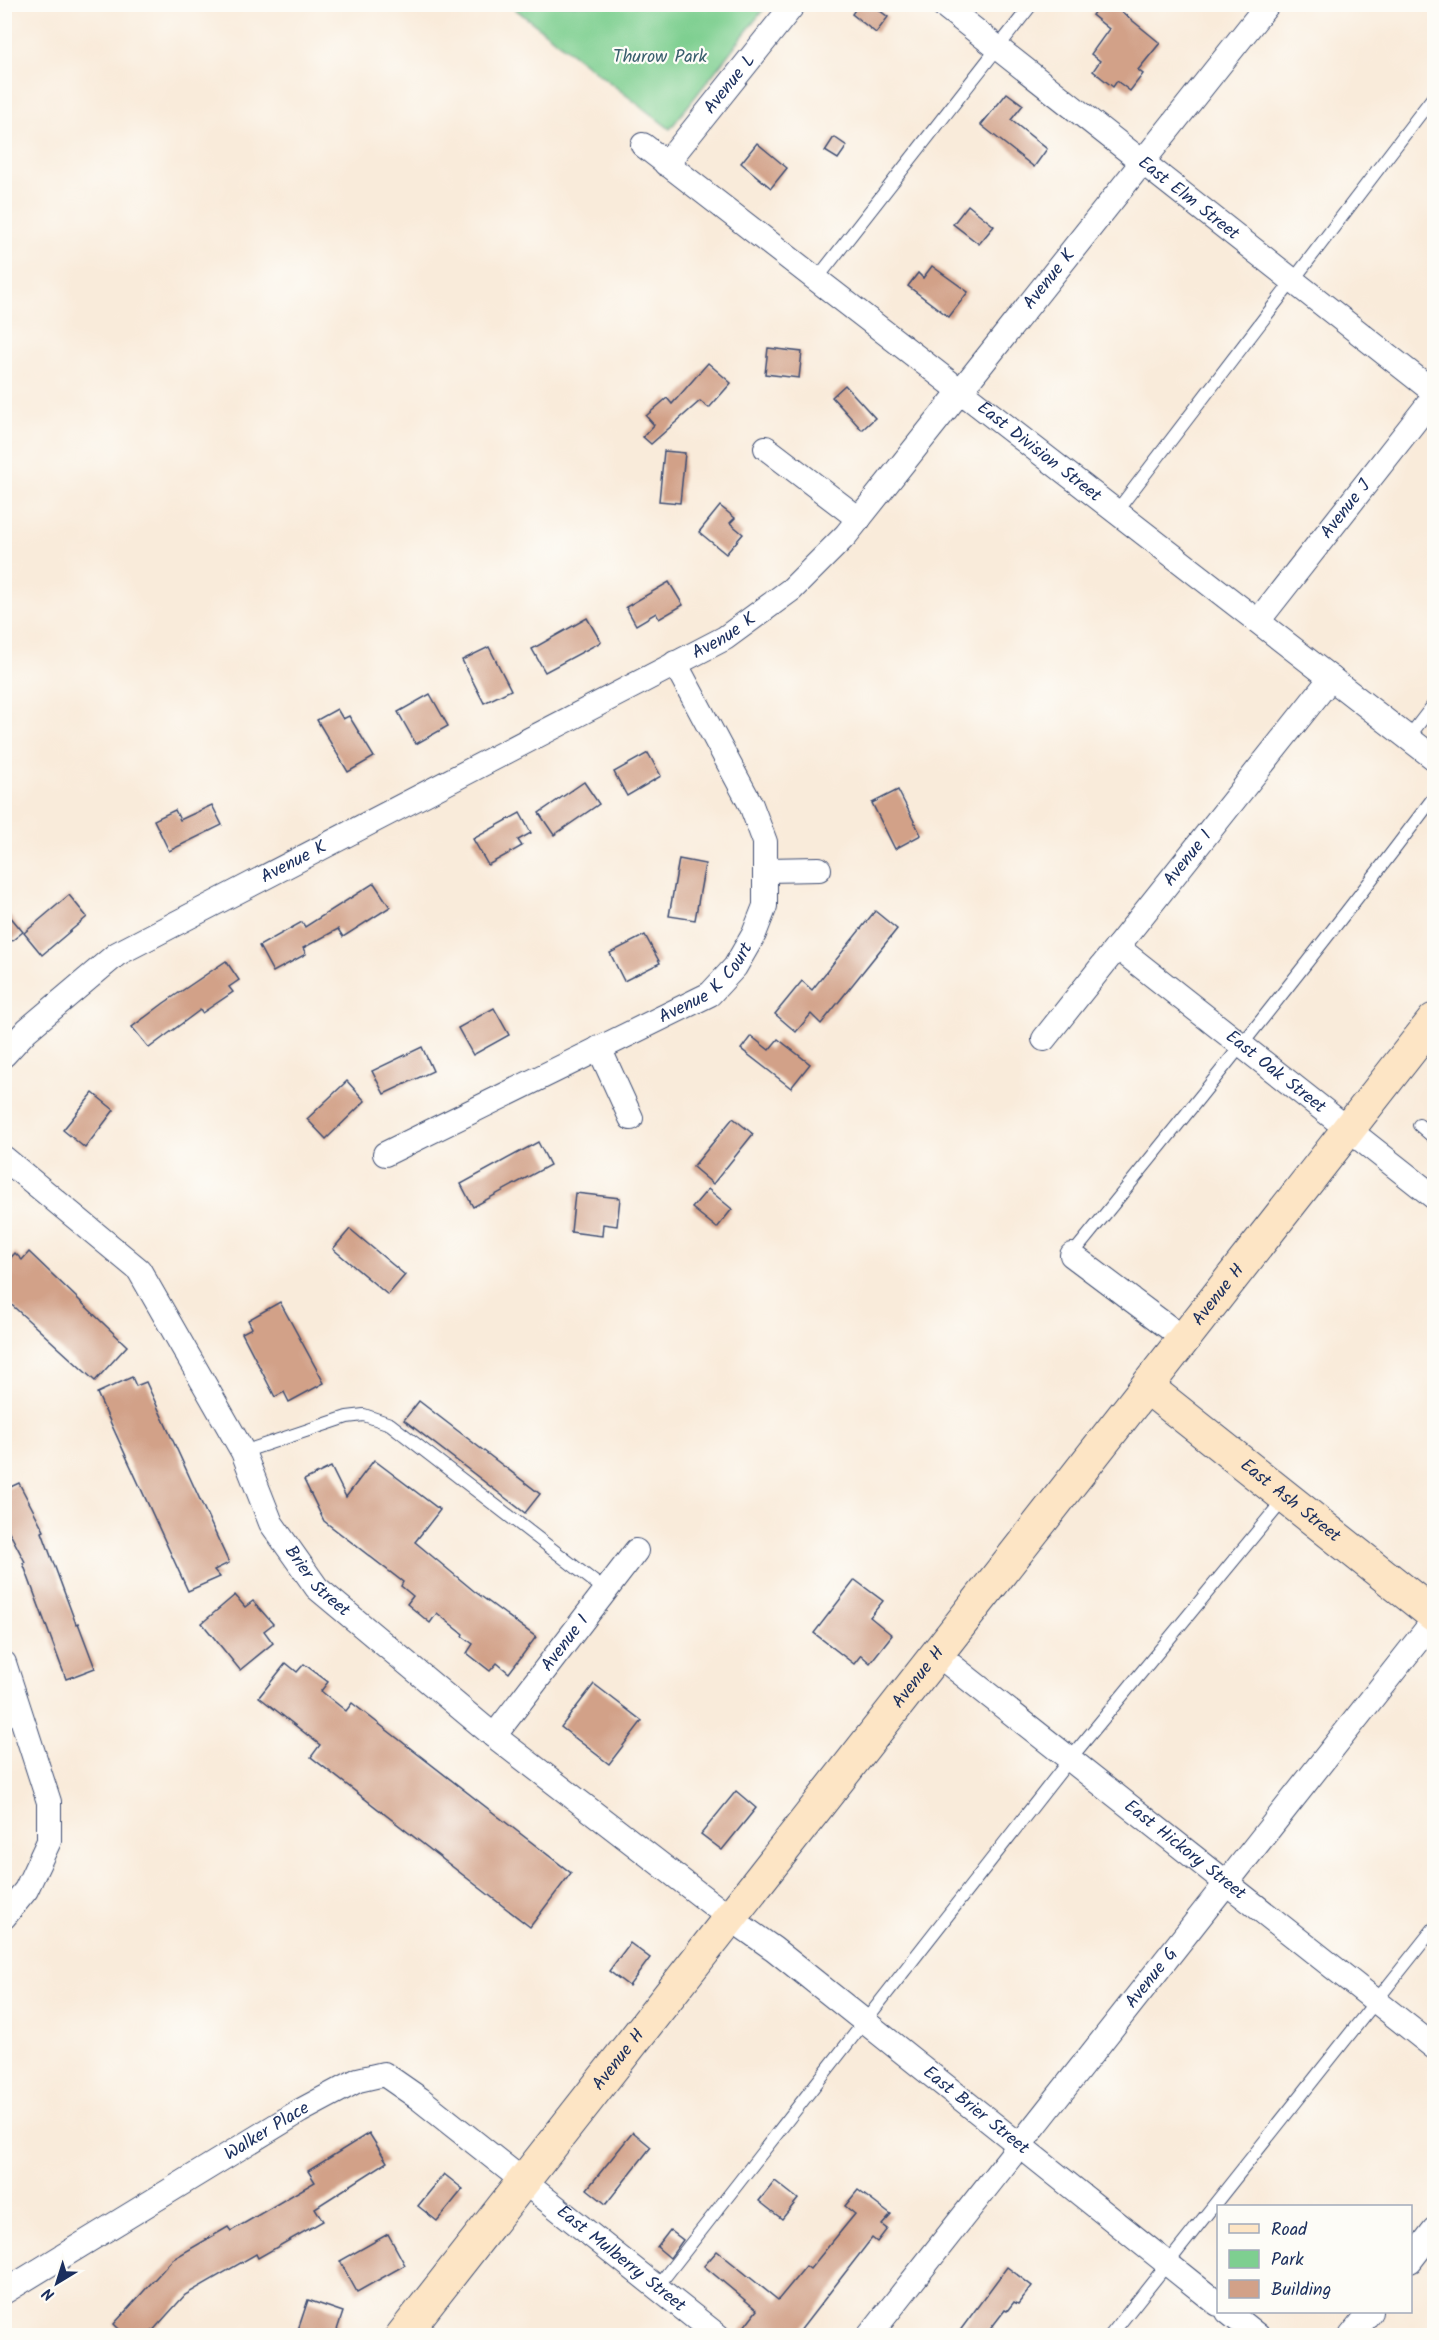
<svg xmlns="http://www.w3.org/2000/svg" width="1439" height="2340" viewBox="0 0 1439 2340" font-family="Kalam,sans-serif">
	<rect width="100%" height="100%" fill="#fdfcf7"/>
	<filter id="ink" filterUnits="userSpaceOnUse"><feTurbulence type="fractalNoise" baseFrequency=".0167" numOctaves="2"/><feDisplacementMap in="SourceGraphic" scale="12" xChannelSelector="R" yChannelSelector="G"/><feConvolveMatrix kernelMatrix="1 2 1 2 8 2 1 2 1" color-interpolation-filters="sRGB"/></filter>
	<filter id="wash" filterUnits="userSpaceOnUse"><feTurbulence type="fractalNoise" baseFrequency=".008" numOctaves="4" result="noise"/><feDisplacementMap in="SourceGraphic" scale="24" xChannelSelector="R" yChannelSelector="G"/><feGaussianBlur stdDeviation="1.35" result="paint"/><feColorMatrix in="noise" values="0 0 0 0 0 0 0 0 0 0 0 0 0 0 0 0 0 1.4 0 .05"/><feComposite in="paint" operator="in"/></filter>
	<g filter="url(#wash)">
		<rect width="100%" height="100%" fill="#f9ebda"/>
		<polygon fill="#7ecf90" stroke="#4c7f77" stroke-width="1.5" points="510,5 767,5 670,129"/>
		<g id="blocks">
			<g fill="#d2a188">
				<polygon points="859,4 871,4 888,17 876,33 852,14"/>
				<polygon points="1100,4 1112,4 1160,43 1138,70 1143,74 1130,91 1117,81 1113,87 1093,71 1100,61 1091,54 1109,29 1092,15"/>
				<polygon points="1007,93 1023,105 1011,120 1047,149 1034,167 981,125"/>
				<polygon points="834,137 847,146 838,159 825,151"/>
				<polygon points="757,143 787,168 771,188 741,163"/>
				<polygon points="968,205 994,226 979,244 953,224"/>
				<polygon points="932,266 968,292 949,317 908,286 918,273 923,278"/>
				<polygon points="768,348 802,352 799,378 765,374"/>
				<polygon points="708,363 731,383 709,408 700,401 651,444 643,437 654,425 646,416 667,398 672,404"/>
				<polygon points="845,385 875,418 862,430 832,397"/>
				<polygon points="664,451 685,453 680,503 659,501"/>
				<polygon points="720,506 735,518 730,523 743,534 726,554 699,532"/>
				<polygon points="669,582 683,605 659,619 656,613 636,625 626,607"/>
				<polygon points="587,618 601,642 545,672 532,649"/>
				<polygon points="489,647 511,690 484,703 462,660"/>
				<polygon points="430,694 448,726 416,744 398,712"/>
				<polygon points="337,709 343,719 349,716 374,757 348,772 317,720"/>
				<polygon points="648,753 661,776 627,796 614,772"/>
				<polygon points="584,782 599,804 554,835 539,813"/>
				<polygon points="898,790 921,835 895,849 872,803"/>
				<polygon points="212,805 222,825 169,851 154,820 175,810 180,820"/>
				<polygon points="520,813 531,833 518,840 522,846 488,865 473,839"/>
				<polygon points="679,859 705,864 695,920 669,916"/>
				<polygon points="374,883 390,907 343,937 338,929 303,948 306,954 273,972 259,946 302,922 305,927"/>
				<polygon points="69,895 87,917 42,955 24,933"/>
				<polygon points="4,909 23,932 4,947"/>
				<polygon points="875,911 897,929 821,1024 811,1014 796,1032 775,1014 802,981 812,990"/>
				<polygon points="645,935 660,963 624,981 610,953"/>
				<polygon points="226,961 239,980 229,987 233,992 202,1013 200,1010 149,1048 132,1027 164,1003"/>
				<polygon points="494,1008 509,1035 473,1055 458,1028"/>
				<polygon points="751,1036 769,1050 778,1039 810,1064 791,1088 741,1049"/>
				<polygon points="422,1047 433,1071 384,1094 372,1071"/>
				<polygon points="347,1081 365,1101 326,1139 307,1119"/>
				<polygon points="93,1093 114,1110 85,1148 63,1130"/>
				<polygon points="733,1118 753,1134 713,1184 693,1167"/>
				<polygon points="538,1142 550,1165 473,1207 461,1184"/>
				<polygon points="708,1189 732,1209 717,1228 692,1208"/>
				<polygon points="575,1193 620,1198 617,1226 603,1224 602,1236 571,1232"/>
				<polygon points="350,1229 405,1275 388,1295 333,1249"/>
				<polygon points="29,1252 127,1346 95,1381 4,1298 4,1265 15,1253 22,1260"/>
				<polygon points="280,1302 324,1383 289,1402 284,1392 275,1397 242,1333 252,1328 248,1320"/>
				<polygon points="132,1377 136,1386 146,1382 229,1563 214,1570 220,1577 188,1591 97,1393"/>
				<polygon points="419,1401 540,1494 525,1513 404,1420"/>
				<polygon points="374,1460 440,1510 415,1542 474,1591 536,1637 509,1673 497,1663 490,1671 467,1653 473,1644 462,1636 463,1634 437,1613 430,1623 407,1604 413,1596 401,1586 403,1582 324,1521 304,1480 331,1467 346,1497"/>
				<polygon points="19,1483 44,1531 42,1532 76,1624 78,1623 95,1668 66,1679 23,1563 25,1562 4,1522 4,1490"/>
				<polygon points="855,1580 883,1601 870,1617 892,1635 870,1663 861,1655 854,1664 814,1633"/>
				<polygon points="235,1595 245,1607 253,1601 273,1624 264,1631 273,1643 240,1670 202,1623"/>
				<polygon points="286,1663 297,1672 304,1664 328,1682 321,1691 346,1711 352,1703 571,1873 530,1927 311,1757 320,1745 259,1697"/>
				<polygon points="594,1684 642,1721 609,1764 561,1727"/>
				<polygon points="736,1791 756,1808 722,1850 701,1834"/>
				<polygon points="630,1943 650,1958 629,1986 609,1971"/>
				<polygon points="633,2132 651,2147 606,2204 587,2189"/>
				<polygon points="369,2133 387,2162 315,2208 323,2221 258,2258 256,2254 185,2295 148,2336 126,2336 114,2324 173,2259 228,2227 231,2231 315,2182 308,2171"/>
				<polygon points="444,2174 463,2189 437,2221 418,2206"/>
				<polygon points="775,2181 798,2199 782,2219 759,2201"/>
				<polygon points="858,2190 891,2215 882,2225 887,2229 877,2242 872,2238 796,2336 737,2336 757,2310 704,2266 717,2251 778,2300 806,2266 810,2269 855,2214 845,2206"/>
				<polygon points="670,2230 683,2240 670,2258 657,2247"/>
				<polygon points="388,2234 405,2265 357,2292 340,2261"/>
				<polygon points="1007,2267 1032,2286 1018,2304 1014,2302 1007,2311 1005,2310 985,2336 956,2336"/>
				<polygon points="308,2300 343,2312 335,2336 296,2336"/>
			</g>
		</g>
	</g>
	<g filter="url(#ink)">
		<use href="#blocks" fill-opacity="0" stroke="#3c4b71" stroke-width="1.5"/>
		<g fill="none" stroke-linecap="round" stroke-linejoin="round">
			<defs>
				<g id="lane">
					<polyline points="816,280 1032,4"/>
					<polyline points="1116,512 1434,96"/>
					<polyline points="1408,738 1434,704"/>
					<polyline points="1419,1125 1434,1138"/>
					<path d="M1072,1255C1195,1104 1317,953 1434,797"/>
					<polyline points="243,1452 347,1417 364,1415 390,1424 605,1590"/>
					<polyline points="657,2287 1070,1759 1285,1498"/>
					<polyline points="1110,2336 1434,1928"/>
				</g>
				<g id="street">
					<path id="s1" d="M942,4L1434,392"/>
					<path id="s2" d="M643,145L1434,758"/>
					<path id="s3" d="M666,164L794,4"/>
					<polyline points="766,448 859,519"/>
					<path id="s4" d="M1258,621L1434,397"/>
					<polyline points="767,870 819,869"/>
					<path id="s5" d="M1117,947L1434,1197"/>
					<path id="s6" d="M1044,1039L1331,678"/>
					<polyline points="599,1048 631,1118"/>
					<path id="s7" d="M4,1055L27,1030L117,954L725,638L792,589L846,535L1268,4"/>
					<path id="s8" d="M385,1154L710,994L735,967L754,934L765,906V842L751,805L675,663"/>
					<path id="s9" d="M4,1158L139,1270L243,1452L271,1523L317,1588L494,1736L730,1918L774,1949L1218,2304"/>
					<polyline points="1072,1255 1184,1339"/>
					<path id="s10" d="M937,1654L1434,2047"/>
					<polyline points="4,1663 49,1802 49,1841 26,1890 4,1917"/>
					<path id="s11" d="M494,1736L636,1551"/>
					<polyline points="1410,2261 1434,2230"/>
					<path id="s12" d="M4,2292L300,2111L358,2080L384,2074L420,2099L718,2336"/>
					<polyline points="1228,2312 1258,2336"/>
					<path id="s13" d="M869,2336L1434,1620"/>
					<polyline points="1351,2336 1370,2312"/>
				</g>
				<g id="secondary">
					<path id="s14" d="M1147,1387L1434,1615"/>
					<path id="s15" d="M402,2336L1434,1020"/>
				</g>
			</defs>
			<use href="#lane" stroke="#3c4b71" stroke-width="14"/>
			<use href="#street" stroke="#3c4b71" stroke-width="26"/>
			<use href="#secondary" stroke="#3c4b71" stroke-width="35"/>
			<use href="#lane" stroke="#fff" stroke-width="12"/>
			<use href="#street" stroke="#fff" stroke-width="24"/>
			<use href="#secondary" stroke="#fde5c5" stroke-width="33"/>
		</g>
	</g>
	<g text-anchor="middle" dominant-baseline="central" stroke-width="4.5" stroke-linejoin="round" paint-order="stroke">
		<g font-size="18" fill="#395f6d" stroke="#fdfcf7">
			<text x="660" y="57">Thurow Park</text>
		</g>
		<g font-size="18" fill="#1b2f5e" stroke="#fdfcf7">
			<text stroke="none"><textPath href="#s3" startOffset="102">Avenue L</textPath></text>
			<text stroke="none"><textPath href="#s1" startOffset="314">East Elm Street</textPath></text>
			<text stroke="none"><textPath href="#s7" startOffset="1323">Avenue K</textPath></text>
			<text stroke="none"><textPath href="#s2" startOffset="501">East Division Street</textPath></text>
			<text stroke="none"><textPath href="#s4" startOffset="142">Avenue J</textPath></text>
			<text stroke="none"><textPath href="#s7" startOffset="837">Avenue K</textPath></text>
			<text stroke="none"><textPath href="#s6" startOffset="231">Avenue I</textPath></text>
			<text stroke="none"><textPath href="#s7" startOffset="351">Avenue K</textPath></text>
			<text stroke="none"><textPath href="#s8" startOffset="366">Avenue K Court</textPath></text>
			<text stroke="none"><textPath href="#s5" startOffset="202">East Oak Street</textPath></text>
			<text stroke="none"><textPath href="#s15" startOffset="1323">Avenue H</textPath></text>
			<text stroke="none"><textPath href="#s14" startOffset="183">East Ash Street</textPath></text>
			<text stroke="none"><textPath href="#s9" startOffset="536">Brier Street</textPath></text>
			<text stroke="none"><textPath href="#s11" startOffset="117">Avenue I</textPath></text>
			<text stroke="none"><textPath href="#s15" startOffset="837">Avenue H</textPath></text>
			<text stroke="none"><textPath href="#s10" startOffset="316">East Hickory Street</textPath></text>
			<text stroke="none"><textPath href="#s13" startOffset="456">Avenue G</textPath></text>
			<text stroke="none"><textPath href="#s15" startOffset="351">Avenue H</textPath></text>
			<text stroke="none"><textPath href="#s9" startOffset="1382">East Brier Street</textPath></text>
			<text stroke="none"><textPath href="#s12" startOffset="308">Walker Place</textPath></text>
			<text stroke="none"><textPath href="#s12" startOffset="740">East Mulberry Street</textPath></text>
		</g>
	</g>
	<rect width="1439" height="2340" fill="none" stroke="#fdfcf7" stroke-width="24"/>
	<rect x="1217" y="2205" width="195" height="108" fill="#fdfcf7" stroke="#a3aaba" stroke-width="1.5"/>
	<rect x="1229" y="2224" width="30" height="9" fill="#fde5c5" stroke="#a3aaba" stroke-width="1.5"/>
	<text x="1271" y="2235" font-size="18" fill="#1b2f5e">Road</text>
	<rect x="1229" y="2250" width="30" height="18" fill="#7ecf90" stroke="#a3aaba" stroke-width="1.5"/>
	<text x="1271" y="2265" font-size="18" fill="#1b2f5e">Park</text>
	<rect x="1229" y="2280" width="30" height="18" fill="#d2a188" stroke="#a3aaba" stroke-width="1.5"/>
	<text x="1271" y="2295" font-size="18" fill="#1b2f5e">Building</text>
	<g transform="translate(57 2283) rotate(218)" stroke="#fdfcf7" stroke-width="4.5" paint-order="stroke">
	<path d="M0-4.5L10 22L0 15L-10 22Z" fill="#1b2f5e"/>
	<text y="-9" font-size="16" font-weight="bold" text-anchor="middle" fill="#1b2f5e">N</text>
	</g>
</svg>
